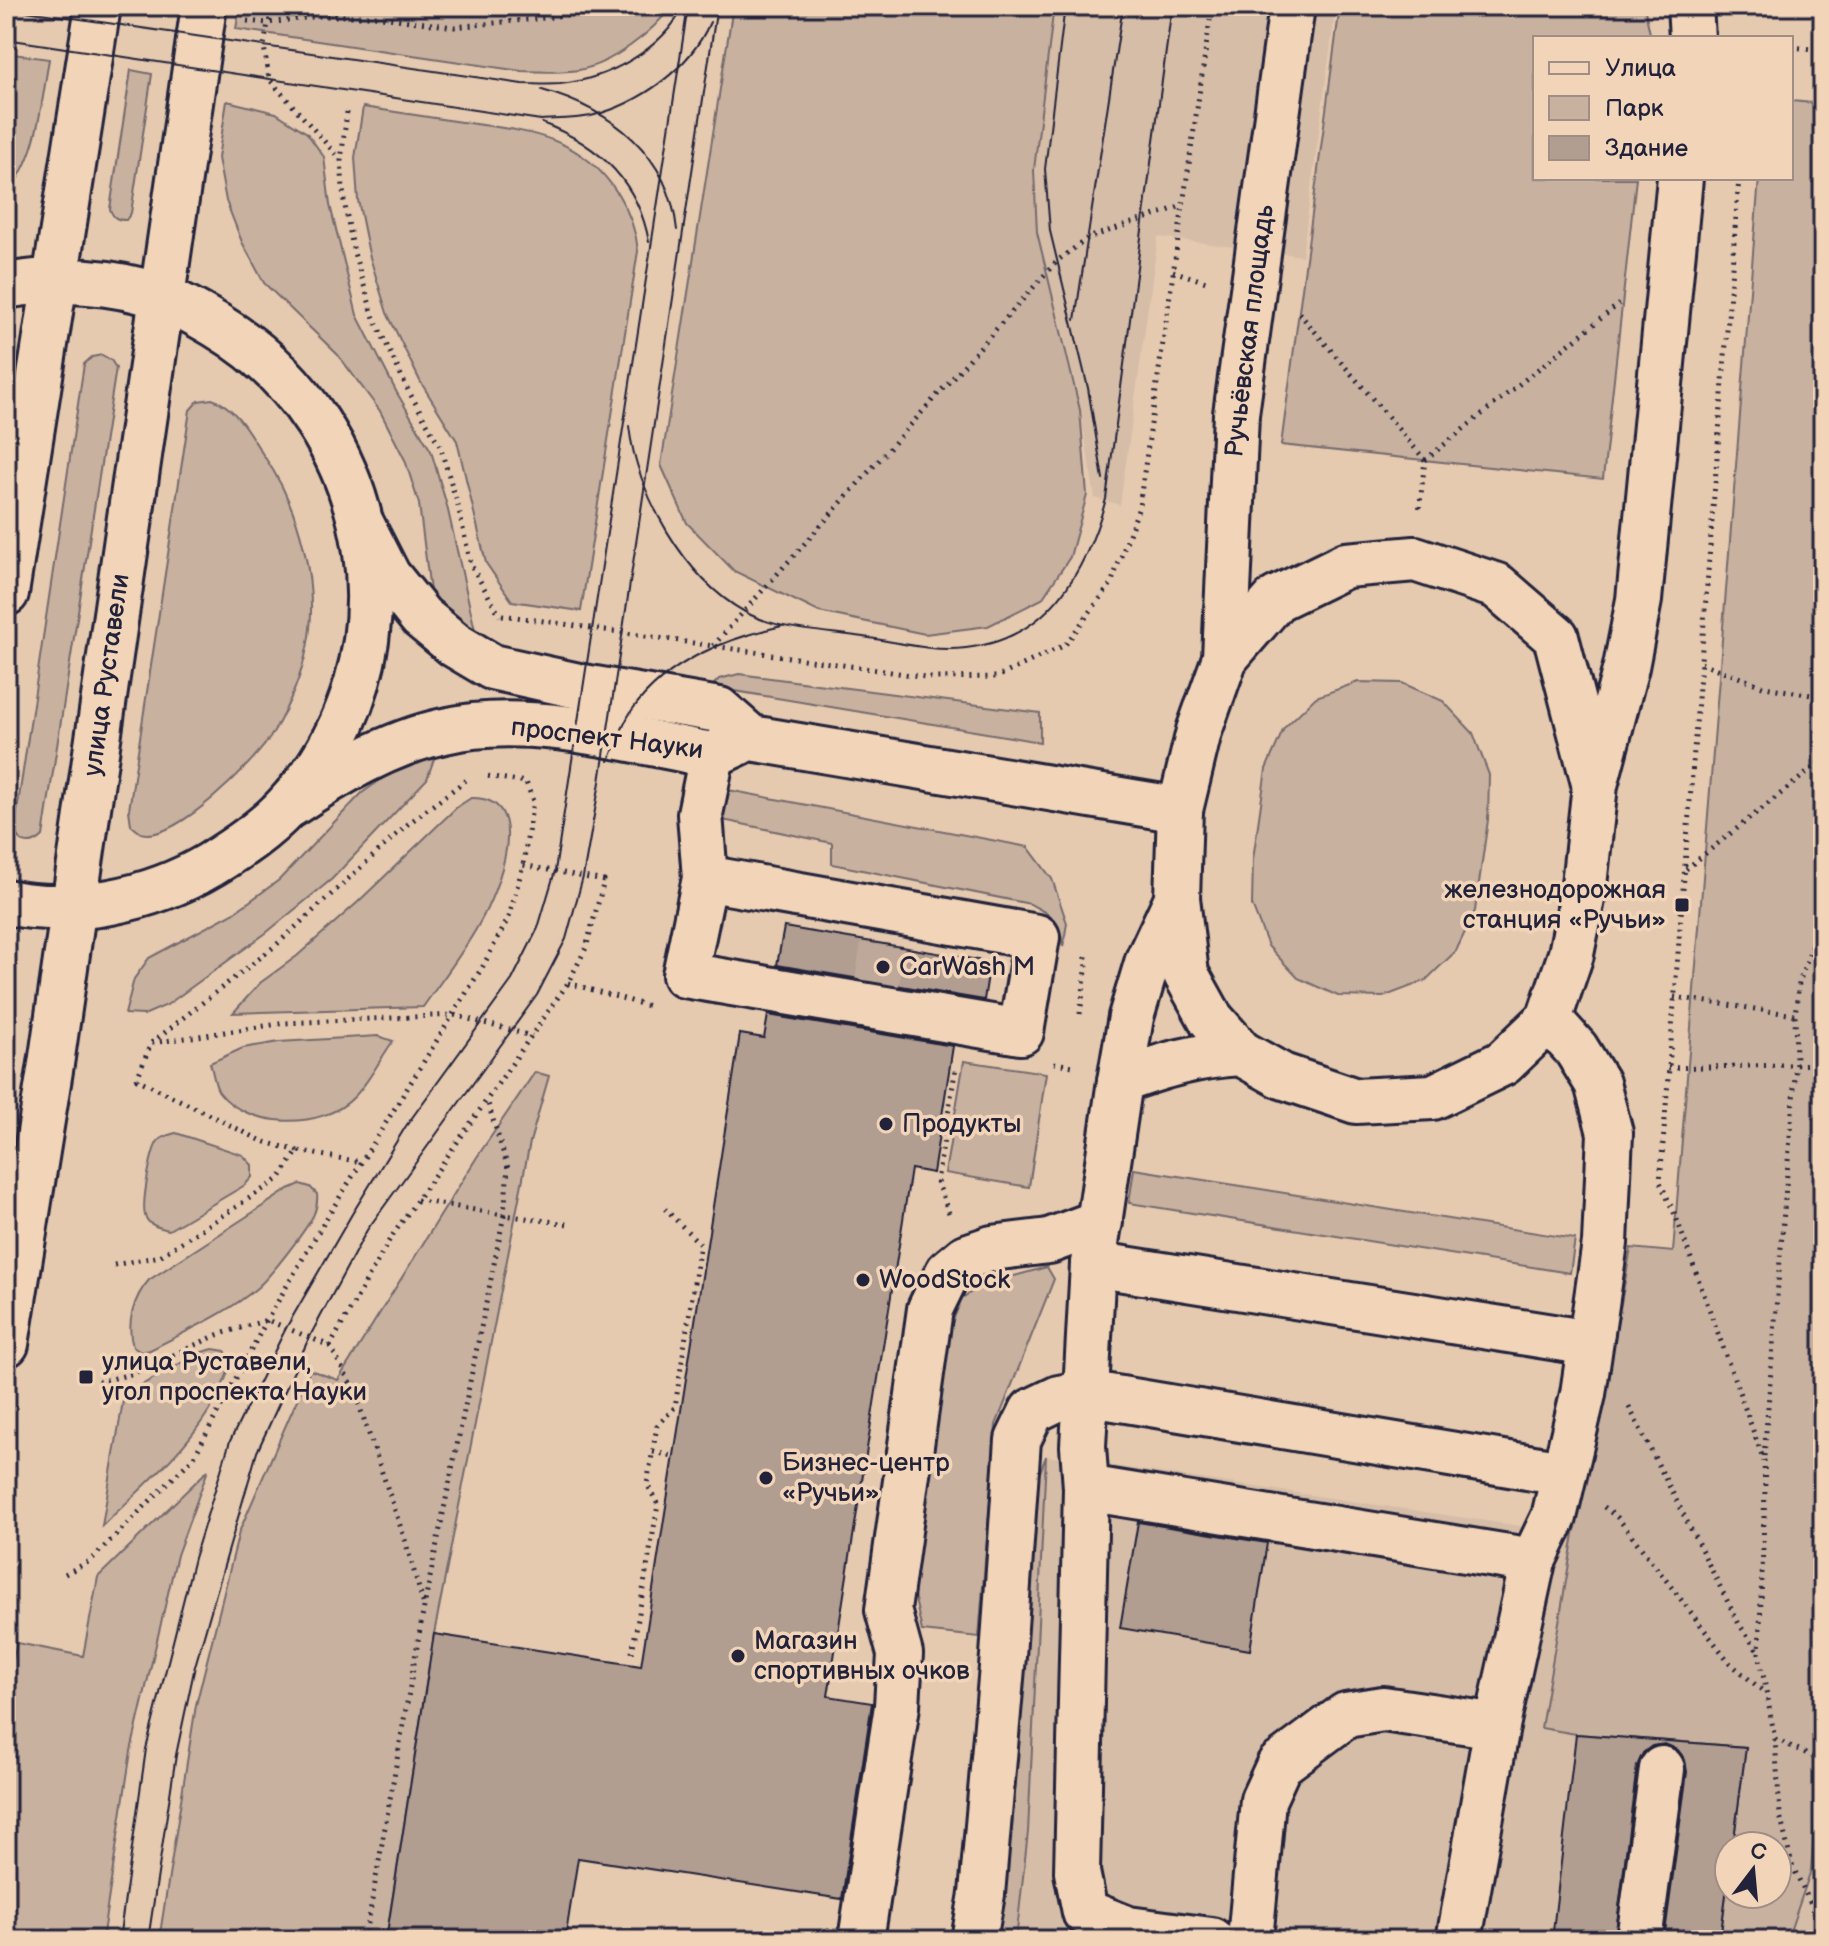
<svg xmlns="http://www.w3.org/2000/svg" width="1829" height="1946" viewBox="0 0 1829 1946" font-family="'Balsamiq Sans',sans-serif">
	<rect width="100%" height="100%" fill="#e5cab0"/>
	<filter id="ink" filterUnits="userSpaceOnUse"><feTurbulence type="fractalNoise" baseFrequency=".0125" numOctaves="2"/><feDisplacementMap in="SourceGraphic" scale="16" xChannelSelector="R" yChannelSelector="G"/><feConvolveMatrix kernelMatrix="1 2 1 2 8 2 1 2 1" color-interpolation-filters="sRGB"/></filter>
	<g filter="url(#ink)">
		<g fill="#d6bda7">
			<polygon points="1055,6 1336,6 1302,256 1158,237 1120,505 1095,498 1077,390 1038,234 1035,169"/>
			<polygon points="1046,1456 1574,1534 1541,1728 1576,1734 1746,1747 1733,1846 1729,1846 1720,1940 1016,1940 1028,1832"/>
			<polygon points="1823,1723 1823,1940 1787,1940 1811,1870"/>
		</g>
		<g fill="#c8b19f" stroke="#756a6d" stroke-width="2">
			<path d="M240,6H671C654,32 611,64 579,70C560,73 540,72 521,71L236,29Z"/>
			<polygon points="733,6 1054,6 1034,170 1037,232 1080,410 1087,495 1070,557 1042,599 988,626 925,634 819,612 734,571 687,523 661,465"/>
			<polygon points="1340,6 1644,6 1651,38 1535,38 1535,178 1636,178 1603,479 1281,445"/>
			<path d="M6,53L49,59C41,105 38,159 6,194Z"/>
			<path d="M131,70L152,74L131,213L126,220C117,220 113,218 110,209Z"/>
			<polygon points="227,101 276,113 307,133 324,157 330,205 357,315 397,393 431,451 447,506 477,639 440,613 430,591 419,504 405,460 380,411 338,355 264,283 242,242 226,201 218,158"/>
			<polygon points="1791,101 1823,104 1823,1723 1811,1870 1787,1940 1720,1940 1729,1872 1729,1894 1777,1894 1777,1846 1733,1846 1746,1747 1576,1734 1541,1728 1574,1534 1601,1413 1631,1248 1673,1252 1759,178 1791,178"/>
			<path d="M363,107C396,112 428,117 461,122C525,131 580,134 618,194C629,212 636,229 638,251L581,611L512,601L486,563L457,441L420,381L387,313L369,254L358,200L355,158Z"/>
			<path d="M102,355L111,360L116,368L43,836C32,847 21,845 14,831L84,364L92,357Z"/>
			<path d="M212,399C237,407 250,435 264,456C300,508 320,586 307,648C301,678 288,707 273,733C257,760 174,844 141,833C139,832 132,826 131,825L129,810L190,410L198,401Z"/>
			<polygon points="739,674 1040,713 1040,742 711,687 719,679"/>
			<polygon points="1358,682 1402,683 1443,701 1473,733 1489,775 1488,820 1475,911 1456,951 1425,981 1383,997 1338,996 1298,978 1268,946 1252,905 1253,859 1266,769 1284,728 1316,697"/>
			<polygon points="436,753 427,779 332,879 266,933 167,1005 144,1015 125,1014 134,979 149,958 235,912 279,880 362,793 393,771"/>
			<path d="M723,789L1028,847L1052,879L1067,923L1063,947C1060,919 1053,916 1030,904L832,864V843L718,819Z"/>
			<path d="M471,798C536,796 497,893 479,924C463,953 442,980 423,1007L233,1013L260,983L297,956L358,902L457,807Z"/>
			<path d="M378,1036L393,1041C380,1059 369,1082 354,1097C323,1130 247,1129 219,1092C214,1085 213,1071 210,1063L243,1048L279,1042Z"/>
			<polygon points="964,1061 1046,1073 1029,1187 945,1173"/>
			<polygon points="535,1072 549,1076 530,1142 434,1634 386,1940 159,1940 196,1705 239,1532 310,1370 338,1380 477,1157"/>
			<path d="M176,1133L243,1155L252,1165V1177L245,1185L169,1230C161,1228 150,1226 146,1218C140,1208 151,1151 158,1141C163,1136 169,1135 176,1133Z"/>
			<polygon points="1134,1169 1575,1239 1570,1273 1129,1203"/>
			<path d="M300,1184L310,1187L317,1194C319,1213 308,1224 298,1239C286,1255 273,1273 258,1287C227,1314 186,1331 150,1350L141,1352L133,1347C126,1324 133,1298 149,1280L289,1189Z"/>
			<polygon points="1047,1267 1054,1279 996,1425 979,1637 922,1631 913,1590 946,1338 962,1298 985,1284"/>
			<path d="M213,1349L225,1351L232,1360C212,1430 152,1478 102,1526L124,1395L199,1353Z"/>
			<polygon points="1046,1456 1028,1832 1016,1940 997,1940 1012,1830 1039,1475"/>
			<polygon points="208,1470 177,1555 131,1751 102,1940 6,1940 6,1686 17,1643 83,1656 98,1577"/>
		</g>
		<g fill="#b29e91" stroke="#22223b" stroke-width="2">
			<polygon points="784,927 990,962 984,1000 777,965"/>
			<polygon points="768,1015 953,1046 933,1173 911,1169 828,1696 872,1703 842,1899 578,1858 565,1940 386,1940 434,1634 641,1666 740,1034 764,1038"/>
			<polygon points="1138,1522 1267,1543 1250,1650 1120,1628"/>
			<polygon points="1576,1734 1746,1747 1733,1846 1729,1846 1729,1872 1720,1940 1664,1940 1687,1772 1685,1760 1678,1750 1665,1744 1652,1746 1643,1753 1637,1766 1615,1940 1552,1940"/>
		</g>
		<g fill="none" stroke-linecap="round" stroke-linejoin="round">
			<polyline stroke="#bea899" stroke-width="44" stroke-dasharray="44 22" stroke-linecap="butt" points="876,989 883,944"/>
			<defs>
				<g id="minor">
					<polyline points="1292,6 1236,414 1225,658 1199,731 1180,810 1177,898 1186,974 1211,1019 1241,1053 1282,1076 1356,1101 1433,1097 1503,1063 1549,1019 1571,954 1583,894 1595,785 1626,667 1639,600 1680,178"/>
					<polyline points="1690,6 1692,38"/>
					<polyline points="362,525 388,576 421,617 455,645 492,667 583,687 719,710 751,738 1180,810"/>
					<polyline points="1225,658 1276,599 1346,565 1415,559 1497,586 1556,637 1594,783"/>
					<path d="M290,805C336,774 389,743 444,731C527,711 629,740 712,755L738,743"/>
					<polyline points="705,878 1037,937 1021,1032 685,975 705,878 700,814 712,755"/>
					<polyline points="1177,898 1148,960 1131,1017 1120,1081 1093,1264 1083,1446 1086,1488 1077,1872 1085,1912 1128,1929 1211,1940"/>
					<path d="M1120,1081C1164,1065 1194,1056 1241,1053"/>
					<polyline points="1093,1264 1590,1343"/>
					<polyline points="1086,1488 1533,1561"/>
					<polyline points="861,1940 897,1706 900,1654 888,1610 930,1309 948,1272 966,1257 992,1248 1049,1241 1100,1222"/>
					<polyline points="974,1940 982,1894 1003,1656 1018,1440 1032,1411 1059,1398 1085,1393 1563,1473"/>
					<polyline points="1250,1940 1263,1800 1279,1765 1346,1715 1383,1709 1497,1726"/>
					<polyline points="1459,1940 1497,1726 1533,1561 1554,1517 1583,1394 1605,1243 1610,1133 1597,1083 1576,1049 1549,1019"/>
					<polyline points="1639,1940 1662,1769"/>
				</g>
				<g id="major">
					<path d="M6,286C56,277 114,280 162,297C180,304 199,315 216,325C385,425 422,661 287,806C265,830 238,848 210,865C151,900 74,916 6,902"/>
					<polyline points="6,593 98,6"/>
					<polyline points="6,1344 51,1064 204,6"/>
				</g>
			</defs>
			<use href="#minor" stroke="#22223b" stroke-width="50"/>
			<use href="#major" stroke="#22223b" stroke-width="50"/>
			<g stroke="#22223b" stroke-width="5" stroke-dasharray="2 6" stroke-linecap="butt">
				<polyline points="279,6 268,23 264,46 269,79 340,159"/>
				<polyline points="247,21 268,23 319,16 374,16 454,27 545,18 616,6"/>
				<polyline points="1791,47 1823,50"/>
				<polyline points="347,112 341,160 344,201 354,253 374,318 408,390 440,446 458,506 471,565 500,616"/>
				<polyline points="1739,178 1660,1182 1676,1217 1764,1461 1765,1490 1759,1653 1775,1739 1780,1815 1792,1865 1820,1923"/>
				<polyline points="1173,271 1206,282"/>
				<polyline points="1299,313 1425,460 1419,512"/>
				<polyline points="1425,460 1619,304"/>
				<polyline points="502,615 932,678 997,677 1065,645 1111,584 1139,507 1212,6"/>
				<polyline points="713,646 1057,261 1088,238 1182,206"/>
				<polyline points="1701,663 1765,687 1823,697"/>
				<polyline points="1686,869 1823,760"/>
				<polyline points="568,983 652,1007"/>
				<polyline points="1674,997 1795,1015"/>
				<polyline points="1080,1014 1087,964 1085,952"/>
				<polyline points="152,1043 285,1023 454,1015 532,1036"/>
				<polyline points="1054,1063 1073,1066"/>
				<polyline points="1668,1068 1823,1064"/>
				<polyline points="298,1151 262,1141 137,1079 151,1043 275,946 408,824 470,777"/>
				<polyline points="417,1200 504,1215 508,1168 487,1100"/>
				<polyline points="949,1213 937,1181 956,1067"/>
				<polyline points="114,1265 160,1256 279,1179 298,1151 361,1162"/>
				<polyline points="330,1346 354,1390 405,1540 424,1606"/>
				<polyline points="98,1382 132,1374 217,1335 267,1320 330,1346 390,1239 568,983 586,948 604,881 523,865"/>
				<polyline points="1629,1407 1739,1624 1759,1653"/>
				<polyline points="653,1452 673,1456"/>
				<polyline points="1764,1456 1796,1063 1795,1015 1799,983 1820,922 1823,887"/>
				<polyline points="1604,1507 1618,1518 1730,1663 1764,1692"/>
				<polyline points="65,1574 90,1561 194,1457 267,1320 320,1229 483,966 509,917 523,865 533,801 526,782 486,776"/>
				<polyline points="632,1653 658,1505 647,1484 657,1426 675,1407 700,1244 665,1209"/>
				<polyline points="1775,1739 1823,1761"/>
				<polyline points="365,1940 424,1607 504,1215 569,1224"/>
				<polyline points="1808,1940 1820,1923 1823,1893"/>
			</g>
			<use href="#minor" stroke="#f2d5b8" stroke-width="44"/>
			<use href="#major" stroke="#f2d5b8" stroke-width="44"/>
			<g stroke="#22223b" stroke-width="2">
				<polyline points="1065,6 1045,169 1050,231 1088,388 1103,479"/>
				<path d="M6,8L522,84C534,84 547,85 560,84C608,79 662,50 684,6"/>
				<path d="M6,39L541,120C557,119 575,119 591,116C639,104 690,69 710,22"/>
				<path d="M542,90C612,110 669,154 677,230"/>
				<path d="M542,123C598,144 638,181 649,242"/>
				<polyline points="1075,320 1123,6"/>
				<path d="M629,426C636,492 685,579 745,612C779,631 825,631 863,637C897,642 932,652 966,648C1049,639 1086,571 1106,499L1172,6"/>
				<path d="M609,761C616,745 622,725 632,710C668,661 724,639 782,626"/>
				<polyline points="119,1940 146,1749 194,1558 230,1441 286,1328 352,1214 406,1126 512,980 538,928 555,871 688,6"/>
				<polyline points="148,1940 176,1755 195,1666 257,1452 309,1338 367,1230 537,995 566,939 583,877 600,782 717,6"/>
			</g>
		</g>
	</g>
	<g fill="#22223b" stroke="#f2d5b8" stroke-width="3">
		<rect x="1674" y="897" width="16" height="16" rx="4"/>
		<circle cx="883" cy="967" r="8"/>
		<circle cx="886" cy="1124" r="8"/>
		<circle cx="863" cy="1280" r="8"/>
		<rect x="78" y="1369" width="16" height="16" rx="4"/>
		<circle cx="766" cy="1478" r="8"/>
		<circle cx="738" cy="1656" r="8"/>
	</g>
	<g text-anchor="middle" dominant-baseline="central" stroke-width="7" stroke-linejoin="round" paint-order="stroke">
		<g font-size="26" fill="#22223b" stroke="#f2d5b8">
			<text transform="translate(1250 331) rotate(-83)">Ручьёвская площадь</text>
			<text transform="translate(107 675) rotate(-82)">улица Руставели</text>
			<text transform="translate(607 739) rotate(7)">проспект Науки</text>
		</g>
		<g font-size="26" fill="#22223b" stroke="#f2d5b8" text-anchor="start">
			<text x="1666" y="890" text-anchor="end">железнодорожная<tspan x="1666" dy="30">станция «Ручьи»</tspan></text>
			<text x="899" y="967">CarWash M</text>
			<text x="902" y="1124">Продукты</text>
			<text x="879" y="1280">WoodStock</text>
			<text x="102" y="1362">улица Руставели,<tspan x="102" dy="30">угол проспекта Науки</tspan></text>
			<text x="782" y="1463">Бизнес-центр<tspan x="782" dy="30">«Ручьи»</tspan></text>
			<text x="754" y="1641">Магазин<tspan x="754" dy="30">спортивных очков</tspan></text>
		</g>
	</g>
	<rect width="1829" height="1946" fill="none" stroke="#f2d5b8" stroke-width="32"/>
	<rect x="16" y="16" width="1797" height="1914" fill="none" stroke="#22223b" stroke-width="3" filter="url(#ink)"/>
	<rect x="1533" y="36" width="260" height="144" fill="#f2d5b8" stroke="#9f8d86" stroke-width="2"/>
	<rect x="1549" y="62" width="40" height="12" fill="#f2d5b8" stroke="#9f8d86" stroke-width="2"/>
	<text x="1605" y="76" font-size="24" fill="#22223b">Улица</text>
	<rect x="1549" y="96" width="40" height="24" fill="#c8b19f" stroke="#9f8d86" stroke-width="2"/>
	<text x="1605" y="116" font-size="24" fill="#22223b">Парк</text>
	<rect x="1549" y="136" width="40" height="24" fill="#b29e91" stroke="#9f8d86" stroke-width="2"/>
	<text x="1605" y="156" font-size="24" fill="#22223b">Здание</text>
	<g transform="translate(1753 1870) rotate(16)"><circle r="38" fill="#f2d5b8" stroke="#9f8d86" stroke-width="2"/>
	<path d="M0-6L14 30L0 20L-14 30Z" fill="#22223b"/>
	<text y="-12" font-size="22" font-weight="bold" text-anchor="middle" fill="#22223b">С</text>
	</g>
</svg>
